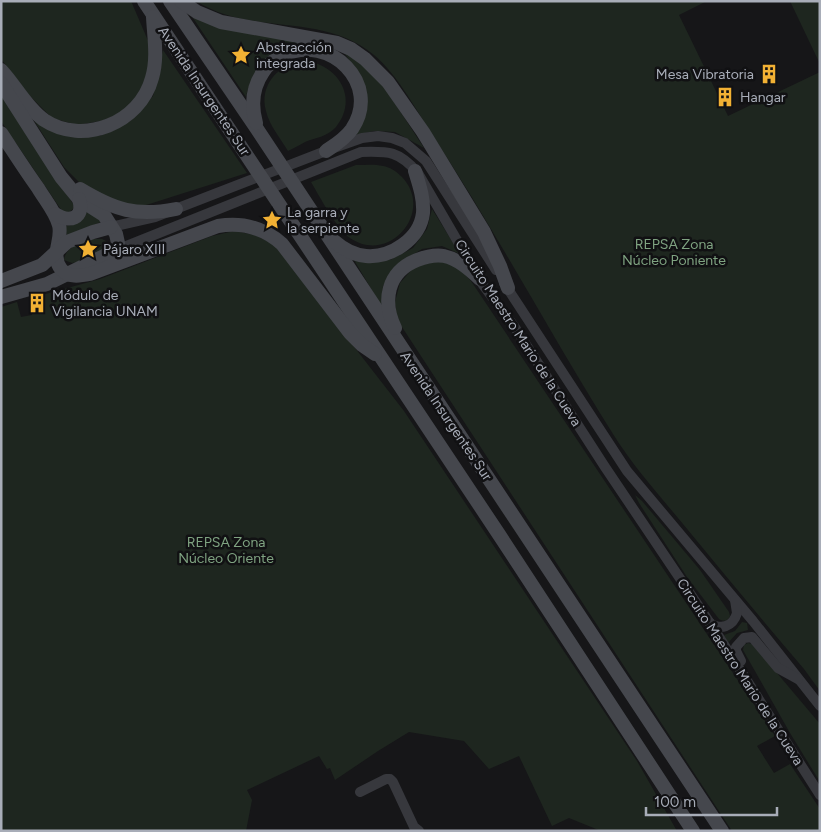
<svg xmlns="http://www.w3.org/2000/svg" width="821" height="832" viewBox="0 0 821 832" font-family="Figtree,sans-serif">
	<rect width="100%" height="100%" fill="#161618"/>
	<g fill="#1e261f">
		<polygon points="1,1 131,1 149,43 150,65 146,87 126,111 101,121 77,125 52,118 30,96 1,59"/>
		<path d="M196,1H707L679,15L728,116L820,72V691L804,669C763,621 723,573 683,524C659,495 633,466 613,434C552,337 498,235 435,139C417,112 399,76 374,55C321,11 253,37 196,1Z"/>
		<polygon points="790,1 820,1 820,64"/>
		<path d="M191,15L301,42C268,51 254,63 246,97Z"/>
		<polygon points="342,49 366,67 383,85 424,148 395,132 374,131 356,135 365,113 365,85"/>
		<polygon points="163,50 247,173 143,206 111,201 86,189 64,167 33,119 60,134 100,136 129,122 153,96"/>
		<path d="M302,61C337,62 360,98 336,127C327,137 317,137 305,142C300,145 294,148 288,151C281,139 269,125 266,111C259,85 278,65 302,61Z"/>
		<polygon points="1,90 75,207 66,215 60,208 1,121"/>
		<path d="M356,165C365,165 375,164 383,166C390,167 397,172 402,177C435,212 389,265 350,238C336,228 320,197 311,182Z"/>
		<polygon points="432,209 460,254 442,246 422,249 401,262 383,286 382,307 354,260 390,260 413,248 427,229"/>
		<polygon points="86,212 93,214 101,222 67,236 65,226 73,225"/>
		<polygon points="234,231 255,235 275,245 404,411 637,761 677,831 601,831 569,818 552,826 519,756 489,769 464,741 409,732 378,751 335,780 330,768 327,769 319,756 247,790 252,800 246,831 1,831 1,307 17,302 21,317 32,315 32,310 45,307 42,295 100,279 212,236"/>
		<path d="M93,239H102L108,242L104,250L79,262L72,263L64,260C65,247 82,242 93,239Z"/>
		<polygon points="437,261 455,264 471,281 775,736 757,746 774,773 790,764 820,809 820,831 732,831 400,324 396,315 395,302 400,283 414,267"/>
		<path d="M635,495L642,501L700,570L729,612L730,616C728,621 723,622 719,619L687,577L639,503Z"/>
		<polygon points="742,622 747,623 748,630 737,633 728,643 724,635 735,631"/>
		<polygon points="748,643 752,644 766,660 820,724 820,782 790,733 743,650 744,645"/>
	</g>
	<g fill="none" stroke-linecap="round" stroke-linejoin="round">
		<g stroke="#37383d" stroke-width="10">
			<polyline points="111,227 155,217 331,149 362,138 378,136 392,138 405,143 426,161 496,270"/>
			<path d="M114,251L361,152C389,151 399,151 418,173L483,285L514,326L605,467L714,629L820,795"/>
			<polyline points="504,283 627,471 753,621 820,706"/>
			<path d="M709,622C720,631 733,627 737,613L735,600"/>
			<polyline points="741,661 736,651 736,647 744,638 752,637 778,668 798,679"/>
			<polyline points="360,792 386,779 390,779 393,782 414,827 419,831"/>
		</g>
		<g stroke="#45474d" stroke-width="14">
			<polyline points="144,1 500,536 693,831"/>
			<polyline points="170,1 257,129 722,831"/>
			<polyline points="181,1 197,12 221,22 337,43 351,49 365,59 388,82 423,132 484,232 500,266 508,288"/>
			<path d="M1,70C16,86 26,107 44,120C83,146 140,123 152,78C158,58 154,37 153,17"/>
			<polyline points="1,83 61,177 79,199 104,215 116,234 118,243 114,251 47,284 1,297"/>
			<path d="M256,123C251,105 252,88 263,72C268,64 275,59 283,55C330,33 382,84 352,129C345,139 335,145 326,151"/>
			<path d="M1,133C13,151 25,170 38,188C45,200 55,211 59,225C63,240 50,255 61,269C68,278 80,276 90,274L218,226C242,222 264,228 282,244L350,333L362,345L375,354"/>
			<path d="M80,189C115,210 136,217 176,209"/>
			<path d="M55,214C69,223 85,219 79,199"/>
			<path d="M334,241C343,249 354,255 366,256C391,258 420,239 423,213C424,198 419,184 415,171"/>
			<polyline points="1,281 42,265 67,242 93,232 111,227"/>
			<path d="M395,328C382,301 387,272 417,260C425,257 434,254 444,256C458,259 469,269 480,279"/>
		</g>
	</g>
	<defs>
		<symbol id="sight-bare" viewBox="-9 -9 18 18"><path d="M0-6L1.8-2.2L6-1.7L2.9 1.2L3.7 5.4L0 3.3L-3.7 5.4L-2.9 1.2L-6-1.7L-1.8-2.2Z" fill="#f2b134" stroke="#111113" stroke-width="2.5" paint-order="stroke"/></symbol>
		<symbol id="building-bare" viewBox="-9 -9 18 18"><path d="M-4-6H4V6H1V3H-1V6H-4ZM-2.5-4.3h1.7v1.8h-1.7ZM.8-4.3h1.7v1.8H.8ZM-2.5-1h1.7V.8h-1.7ZM.8-1h1.7V.8H.8Z" fill="#f2b134" stroke="#111113" stroke-width="2.5" paint-order="stroke"/></symbol>
	</defs>
	<g fill-rule="evenodd">
		<use href="#sight-bare" x="227" y="41" width="28" height="28"/>
		<use href="#building-bare" x="755" y="60" width="28" height="28"/>
		<use href="#building-bare" x="711" y="83" width="28" height="28"/>
		<use href="#sight-bare" x="258" y="206" width="28" height="28"/>
		<use href="#sight-bare" x="74" y="235" width="28" height="28"/>
		<use href="#building-bare" x="23" y="289" width="28" height="28"/>
	</g>
	<g text-anchor="middle" dominant-baseline="central" stroke-width="5" stroke-linejoin="round" paint-order="stroke">
		<g font-size="14" fill="#a8adb8" stroke="#111113" text-anchor="start">
			<text x="256" y="47">Abstracción<tspan x="256" dy="16">integrada</tspan></text>
			<text x="754" y="74" text-anchor="end">Mesa Vibratoria</text>
			<text x="740" y="97">Hangar</text>
			<text x="287" y="212">La garra y<tspan x="287" dy="16">la serpiente</tspan></text>
			<text x="103" y="249">Pájaro XIII</text>
			<text x="52" y="295">Módulo de<tspan x="52" dy="16">Vigilancia UNAM</tspan></text>
		</g>
		<g font-size="14" fill="#a8adb8" stroke="#111113">
			<text transform="translate(204 91) rotate(56)">Avenida Insurgentes Sur</text>
			<text transform="translate(518 333) rotate(57)">Circuito Maestro Mario de la Cueva</text>
			<text transform="translate(446 416) rotate(56)">Avenida Insurgentes Sur</text>
			<text transform="translate(740 672) rotate(57)">Circuito Maestro Mario de la Cueva</text>
		</g>
		<g font-size="14" fill="#7fa381" stroke="#111113">
			<text x="674" y="244">REPSA Zona<tspan x="674" dy="16">Núcleo Poniente</tspan></text>
			<text x="226" y="542">REPSA Zona<tspan x="226" dy="16">Núcleo Oriente</tspan></text>
		</g>
	</g>
	<rect width="821" height="832" fill="none" stroke="#a8adb8" stroke-width="5"/>
	<path d="M646 807v8h131v-8" fill="none" stroke="#a8adb8" stroke-width="2.5"/>
	<text x="654" y="807" font-size="15" fill="#a8adb8" stroke="#111113" stroke-width="4" paint-order="stroke">100 m</text>
</svg>
